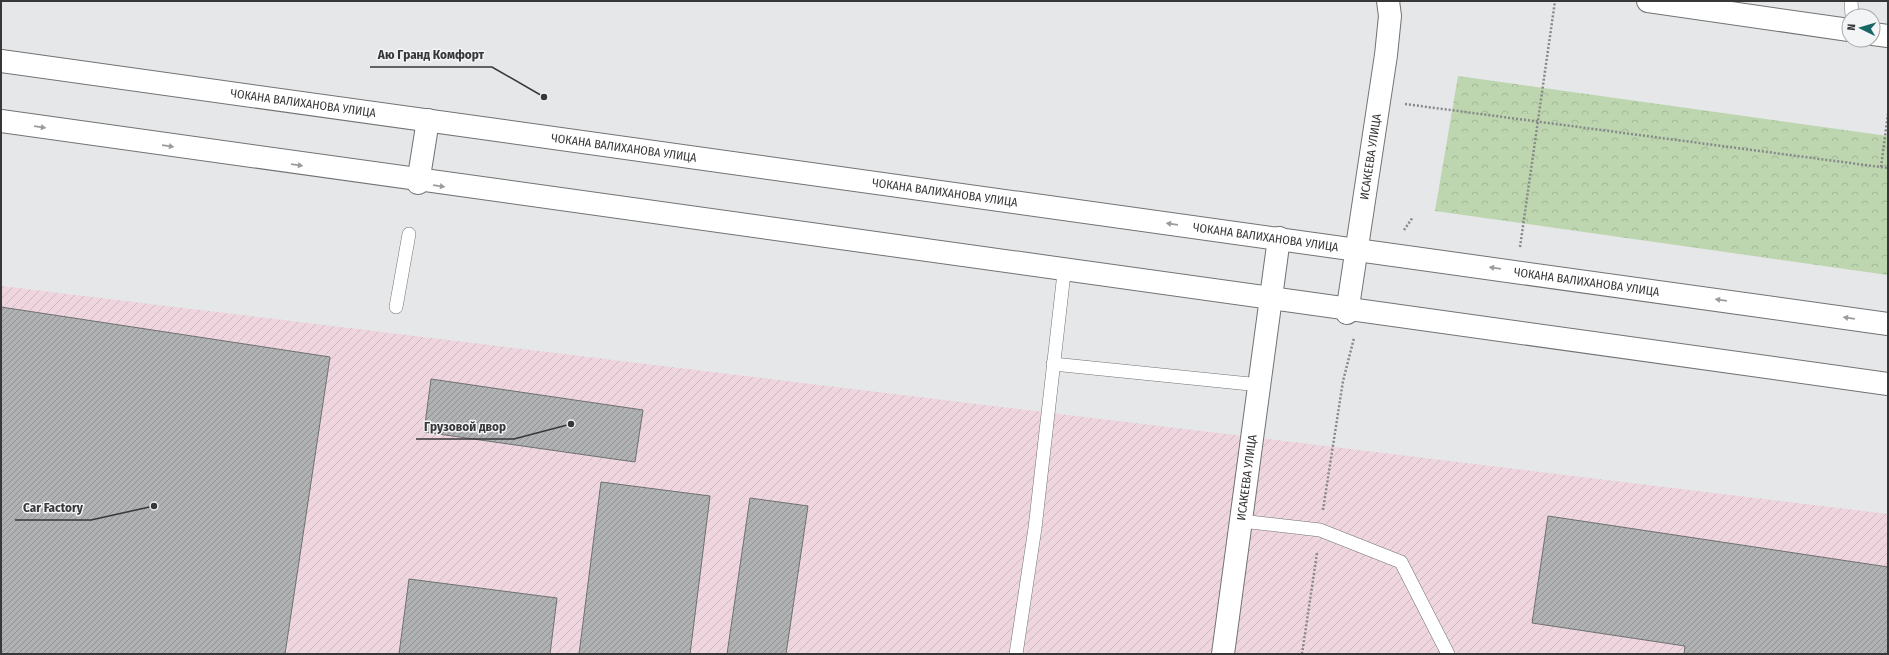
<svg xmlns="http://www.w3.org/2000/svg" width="1889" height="655" viewBox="0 0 1889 655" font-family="'Fira Sans Condensed',sans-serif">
	<defs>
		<pattern id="industrial-furrows" width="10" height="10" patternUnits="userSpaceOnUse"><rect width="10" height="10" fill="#eed5de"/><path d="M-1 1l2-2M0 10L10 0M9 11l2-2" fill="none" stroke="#cdb7bf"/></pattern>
		<pattern id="forest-crowns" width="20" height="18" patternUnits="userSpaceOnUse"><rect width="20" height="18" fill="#bdd6af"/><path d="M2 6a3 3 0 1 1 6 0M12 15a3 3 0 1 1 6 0" fill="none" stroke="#a3b897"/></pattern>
		<pattern id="building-hatch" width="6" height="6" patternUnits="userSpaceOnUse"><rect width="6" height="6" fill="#b0b1b3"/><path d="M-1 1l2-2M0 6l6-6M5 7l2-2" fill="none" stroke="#909193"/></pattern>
	</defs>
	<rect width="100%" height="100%" fill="#e5e7e8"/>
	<polygon fill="url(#industrial-furrows)" points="1,286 1888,514 1888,654 1,654"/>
	<polygon fill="url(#forest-crowns)" points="1458,76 1888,136 1888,275 1435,211"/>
	<g fill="url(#building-hatch)" stroke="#6f7072">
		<polygon points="1,307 330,357 285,654 1,654"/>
		<polygon points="431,379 643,410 635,462 424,432"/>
		<polygon points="601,482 710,496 690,654 579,654"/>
		<polygon points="750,498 808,506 786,654 727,654"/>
		<polygon points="1548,516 1888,567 1888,654 1684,654 1685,646 1532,623"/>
		<polygon points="409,579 557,598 550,654 399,654"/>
	</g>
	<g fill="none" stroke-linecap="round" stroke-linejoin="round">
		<defs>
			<g id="lane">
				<polyline points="1851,1 1852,16"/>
				<polyline points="396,307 409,234"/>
				<polyline points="1053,364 1260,385"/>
				<polyline points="1241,521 1320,530 1401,562 1448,654"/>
				<polyline points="1016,654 1035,528 1064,273"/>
			</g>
			<g id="street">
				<path id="s1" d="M1223,654L1279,238"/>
			</g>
			<g id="secondary">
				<polyline points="1648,1 1849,30"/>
				<polyline points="1873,34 1888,36"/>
				<path id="s2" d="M1347,313L1386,55L1390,16L1388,1"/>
			</g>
			<g id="primary">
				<path id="s3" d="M1,61L1888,324"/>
				<path d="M1,121C629,214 1258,301 1888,384"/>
				<polyline points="418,183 428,120"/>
			</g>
		</defs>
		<use href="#lane" stroke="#717274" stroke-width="14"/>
		<use href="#street" stroke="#717274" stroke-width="24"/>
		<use href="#secondary" stroke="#717274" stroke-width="24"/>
		<use href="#primary" stroke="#717274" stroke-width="24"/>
		<g stroke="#878889" stroke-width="2.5" stroke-dasharray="2 2" stroke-linecap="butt">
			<polyline points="1405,104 1888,168"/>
			<polyline points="1881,167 1888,114"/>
			<polyline points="1404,230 1413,217"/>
			<polyline points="1520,247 1555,1"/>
			<polyline points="1323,510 1343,381 1354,338"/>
			<polyline points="1302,654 1317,553"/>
		</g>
		<use href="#lane" stroke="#fff" stroke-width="13"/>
		<use href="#street" stroke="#fff" stroke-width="22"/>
		<use href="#secondary" stroke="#fff" stroke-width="22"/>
		<use href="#primary" stroke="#fff" stroke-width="22"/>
	</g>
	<defs><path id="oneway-solid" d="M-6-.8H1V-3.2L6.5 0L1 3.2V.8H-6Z"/></defs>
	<g fill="#9b9b9c">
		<use href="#oneway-solid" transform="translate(40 127) rotate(8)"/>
		<use href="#oneway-solid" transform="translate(168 146) rotate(8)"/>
		<use href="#oneway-solid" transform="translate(297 165) rotate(8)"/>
		<use href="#oneway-solid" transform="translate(439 186) rotate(8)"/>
		<use href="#oneway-solid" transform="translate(1172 224) rotate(-172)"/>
		<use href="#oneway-solid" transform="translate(1495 268) rotate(-172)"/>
		<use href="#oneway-solid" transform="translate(1721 300) rotate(-172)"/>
		<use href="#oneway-solid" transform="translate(1849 318) rotate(-172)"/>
	</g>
	<g text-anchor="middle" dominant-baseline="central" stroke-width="3" stroke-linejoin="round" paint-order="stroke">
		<g font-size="12" fill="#373738" stroke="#f3f4f6">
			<text stroke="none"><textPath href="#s3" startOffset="305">ЧОКАНА ВАЛИХАНОВА УЛИЦА</textPath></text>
			<text stroke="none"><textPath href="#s3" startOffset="629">ЧОКАНА ВАЛИХАНОВА УЛИЦА</textPath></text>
			<text stroke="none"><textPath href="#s2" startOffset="158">ИСАКЕЕВА УЛИЦА</textPath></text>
			<text stroke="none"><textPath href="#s3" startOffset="953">ЧОКАНА ВАЛИХАНОВА УЛИЦА</textPath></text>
			<text stroke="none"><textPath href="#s3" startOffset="1277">ЧОКАНА ВАЛИХАНОВА УЛИЦА</textPath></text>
			<text stroke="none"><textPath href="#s3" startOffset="1601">ЧОКАНА ВАЛИХАНОВА УЛИЦА</textPath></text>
			<text stroke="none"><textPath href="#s1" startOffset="178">ИСАКЕЕВА УЛИЦА</textPath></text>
		</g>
	</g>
	<path fill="none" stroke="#373738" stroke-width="1.5" d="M544 97L492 67H370M571 424L514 439H416M154 506L91 520H15"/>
	<g fill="#373738" stroke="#f3f4f6" stroke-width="1.5">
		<circle cx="544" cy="97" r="4"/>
		<circle cx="571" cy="424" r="4"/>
		<circle cx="154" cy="506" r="4"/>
	</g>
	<g font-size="13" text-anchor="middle" font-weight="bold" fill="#373738" stroke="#f3f4f6" stroke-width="3" stroke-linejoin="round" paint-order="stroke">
		<text x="431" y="59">Аю Гранд Комфорт</text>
		<text x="465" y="431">Грузовой двор</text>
		<text x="53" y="512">Car Factory</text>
	</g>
	<rect width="1889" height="655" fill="none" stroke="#373738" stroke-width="4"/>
	<g transform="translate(1861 28) rotate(275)"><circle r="19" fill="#f3f4f6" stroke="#a8a8aa"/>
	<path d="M0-3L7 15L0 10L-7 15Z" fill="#196764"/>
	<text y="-6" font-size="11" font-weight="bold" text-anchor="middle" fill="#373738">N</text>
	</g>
</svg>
